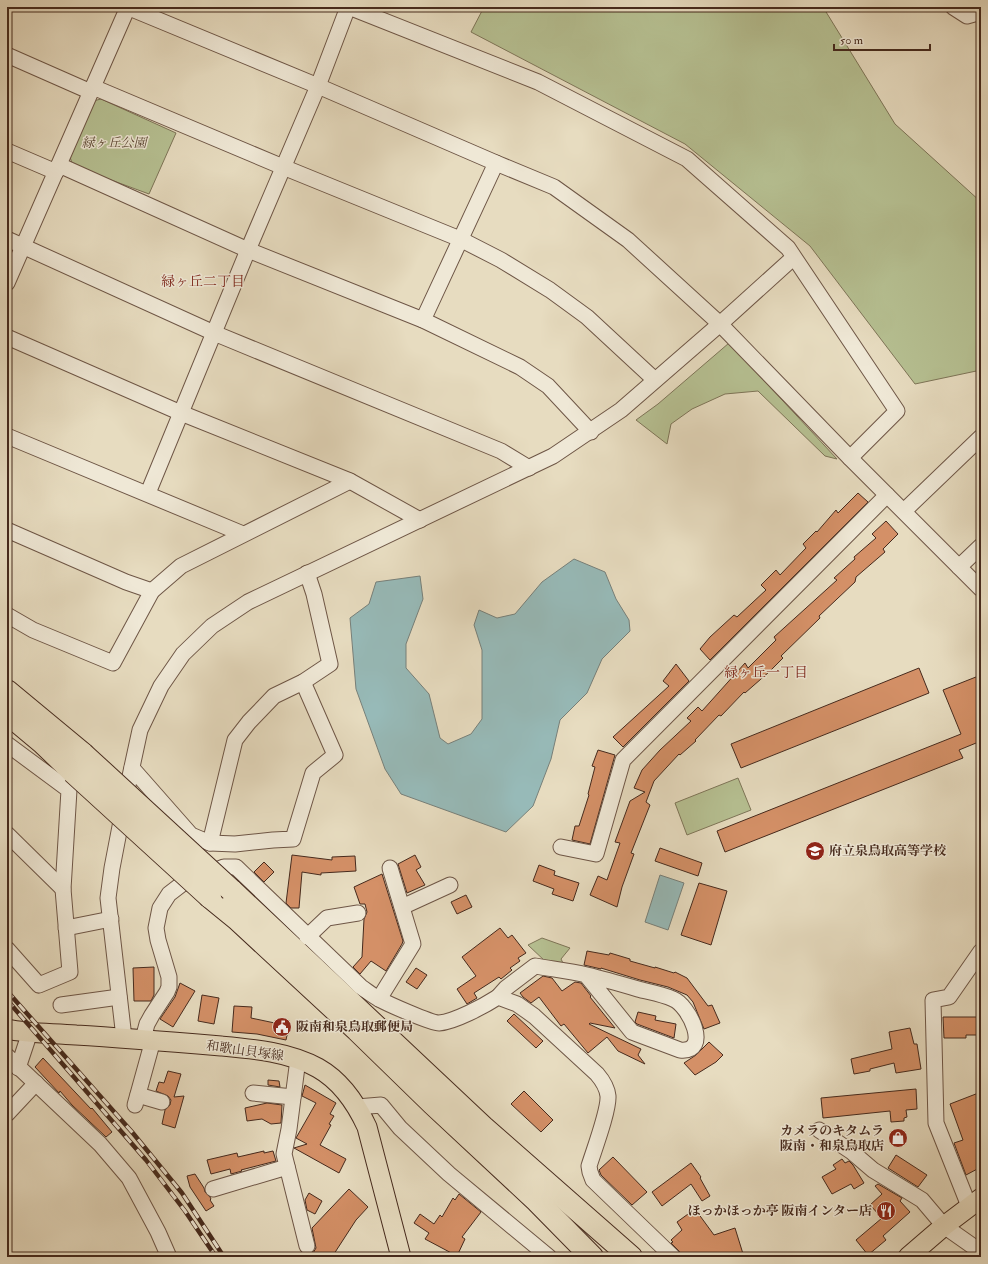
<svg xmlns="http://www.w3.org/2000/svg" width="988" height="1264" viewBox="0 0 988 1264" font-family="'IM FELL Double Pica','Noto Serif JP',serif">
	<rect width="100%" height="100%" fill="#e7dcc0"/>
	<filter id="stains"><feTurbulence type="fractalNoise" baseFrequency=".005" numOctaves="4"/><feColorMatrix values="0 0 0 0 .2 0 0 0 0 .09 0 0 0 0 .02 0 0 0 .5 -.17"/></filter>
	<radialGradient id="worn" r=".72"><stop offset=".6" stop-color="#630" stop-opacity="0"/><stop offset="1" stop-color="#630" stop-opacity=".3"/></radialGradient>
	<g fill="#b6c092" stroke="#7e7558">
		<polygon points="484,7 823,7 895,124 981,202 981,370 915,384 810,246 685,144 471,32"/>
		<polygon points="101,99 176,133 149,194 73,166 70,157 93,101"/>
		<polygon points="729,343 837,459 825,456 758,391 725,394 692,409 671,424 667,444 636,420 658,404"/>
		<polygon points="738,778 751,810 687,835 675,803"/>
		<polygon points="542,938 570,948 561,959 564,965 546,962 528,945"/>
	</g>
	<g fill="#97bab8" stroke="#77807a">
		<polygon points="574,559 605,572 616,599 629,620 630,631 602,659 587,693 560,720 551,759 533,806 506,832 401,794 385,769 356,689 350,618 369,604 376,582 420,576 423,599 406,644 406,668 429,694 440,738 448,744 471,734 482,719 482,650 474,625 479,610 497,618 515,614 542,582"/>
		<polygon points="660,875 684,883 668,930 645,922"/>
	</g>
	<g fill="#d49067" stroke="#462a1d">
		<polygon points="858,493 868,502 710,660 700,649 710,637 734,615 737,617 766,590 761,585 776,570 780,575 806,548 803,544 816,531 817,532 836,510 838,513"/>
		<polygon points="886,521 898,534 883,549 885,552 856,577 855,582 819,616 820,618 781,656 783,658 769,672 745,693 744,692 721,716 719,715 695,740 696,741 680,755 679,754 654,781 646,802 650,805 631,853 634,854 622,887 617,907 590,895 598,876 607,880 620,843 615,842 630,801 645,792 634,788 642,770 660,750 691,721 687,718 698,707 702,711 745,663 748,668 776,640 774,637 837,580 834,578 855,559 854,557 876,538 872,534"/>
		<polygon points="676,664 689,681 623,747 613,737 669,686 663,681"/>
		<polygon points="919,668 929,693 741,768 731,744"/>
		<polygon points="981,675 981,741 959,750 963,758 725,852 717,831 961,734 943,690"/>
		<polygon points="598,750 615,755 590,844 572,840 575,826 579,826 589,795 588,794 595,767 592,766"/>
		<polygon points="660,848 702,863 698,876 655,861"/>
		<polygon points="292,855 332,860 332,857 355,856 356,871 321,873 321,875 302,872 299,908 291,908 286,903"/>
		<polygon points="415,855 421,867 416,870 425,885 407,893 398,864"/>
		<polygon points="264,862 274,872 264,882 254,872"/>
		<polygon points="539,865 555,871 554,875 579,883 573,901 552,894 554,889 533,881"/>
		<polygon points="382,874 403,941 402,944 386,971 371,961 360,974 353,967 362,957 364,919 367,912 365,904 360,904 354,887"/>
		<polygon points="699,883 727,891 711,945 681,935"/>
		<polygon points="466,895 472,907 457,914 451,902"/>
		<polygon points="500,928 508,938 512,935 526,953 518,958 520,961 510,968 512,970 501,979 499,977 474,993 477,998 467,1004 457,989 476,976 462,957"/>
		<polygon points="587,951 609,955 610,953 630,959 630,961 655,968 655,967 674,973 675,972 687,978 708,1006 712,1005 720,1023 704,1029 693,1002 687,995 668,987 640,980 601,968 601,969 584,965"/>
		<polygon points="154,967 154,995 151,1001 134,1001 133,968"/>
		<polygon points="416,968 427,975 417,989 406,982"/>
		<polygon points="543,976 552,978 562,991 575,982 581,983 591,996 590,997 615,1028 590,1023 589,1024 641,1049 638,1055 645,1064 618,1051 607,1037 588,1053 564,1024 561,1026 539,997 531,1003 523,997 520,993"/>
		<polygon points="180,983 195,991 173,1027 160,1019 175,997"/>
		<polygon points="202,995 219,998 214,1024 198,1021"/>
		<polygon points="234,1006 252,1007 251,1018 289,1026 286,1040 257,1034 232,1032"/>
		<polygon points="638,1012 656,1016 655,1020 676,1024 674,1038 637,1024 635,1022"/>
		<polygon points="514,1014 543,1041 536,1048 507,1021"/>
		<polygon points="943,1017 981,1017 981,1035 966,1035 966,1038 944,1038"/>
		<polygon points="910,1028 914,1044 917,1044 921,1069 896,1073 894,1063 870,1069 870,1071 854,1074 851,1059 892,1049 889,1032"/>
		<polygon points="709,1042 723,1055 716,1062 695,1075 684,1063 696,1055"/>
		<polygon points="43,1058 91,1109 92,1108 112,1132 106,1137 72,1105 60,1091 59,1093 35,1067"/>
		<polygon points="168,1071 181,1074 174,1097 184,1096 175,1128 162,1124 165,1110 170,1105 171,1100 168,1096 156,1091 159,1082 164,1083"/>
		<polygon points="268,1080 279,1081 280,1087 268,1085"/>
		<polygon points="305,1085 336,1103 330,1114 334,1116 329,1124 331,1125 320,1145 346,1159 339,1173 294,1148 307,1144 296,1138 316,1103 302,1096"/>
		<polygon points="916,1089 917,1109 906,1110 907,1117 904,1118 904,1121 891,1122 890,1111 823,1118 821,1098"/>
		<polygon points="524,1091 553,1120 541,1132 511,1104"/>
		<polygon points="981,1092 981,1167 966,1175 954,1143 963,1140 950,1104"/>
		<polygon points="267,1103 282,1105 281,1123 271,1124 262,1119 247,1121 245,1108"/>
		<polygon points="264,1151 264,1153 273,1151 276,1161 241,1170 242,1171 231,1174 230,1169 211,1174 207,1160 237,1153 238,1157"/>
		<polygon points="896,1155 927,1175 918,1187 888,1168"/>
		<polygon points="613,1157 647,1192 632,1205 601,1175 599,1170"/>
		<polygon points="842,1159 845,1163 849,1161 853,1165 864,1183 854,1189 851,1184 832,1194 822,1177 836,1169 833,1165"/>
		<polygon points="691,1163 701,1177 700,1178 710,1196 702,1201 691,1184 662,1206 652,1192"/>
		<polygon points="195,1174 204,1188 205,1192 210,1197 211,1199 210,1200 214,1206 206,1211 190,1187 187,1176"/>
		<polygon points="878,1184 902,1198 900,1201 910,1212 883,1236 886,1240 868,1255 856,1240 882,1218 870,1205 882,1194 875,1186"/>
		<polygon points="349,1189 368,1207 356,1220 332,1257 308,1257 308,1255 313,1253 316,1248 312,1228"/>
		<polygon points="309,1193 322,1201 315,1214 307,1210 305,1200"/>
		<polygon points="459,1194 481,1212 462,1237 465,1239 457,1256 425,1239 429,1233 414,1223 420,1214 434,1224 440,1215 442,1217 453,1198 455,1200"/>
		<polygon points="695,1209 714,1235 735,1228 744,1257 682,1257 679,1251 671,1243 673,1242 671,1240 682,1230 677,1222"/>
	</g>
	<g fill="none" stroke-linecap="round" stroke-linejoin="round">
		<defs>
			<g id="minor">
				<polyline points="127,7 318,86 496,163 554,187 628,240 720,324 850,458 981,589"/>
				<polyline points="349,7 538,82 687,159 788,248 897,411 850,458"/>
				<polyline points="953,7 967,16 981,12"/>
				<polyline points="7,55 91,92"/>
				<polyline points="93,87 283,167 460,239 501,260 550,290 587,317 655,380"/>
				<polyline points="7,151 56,172"/>
				<polyline points="59,165 248,250 423,320 520,367 548,386 591,432"/>
				<polyline points="7,239 214,333 501,451 529,468"/>
				<polyline points="7,283 128,7"/>
				<polyline points="423,320 496,163"/>
				<polyline points="7,337 181,413 350,481 420,520"/>
				<polyline points="7,436 243,534"/>
				<polyline points="148,493 248,250 318,86 348,7"/>
				<polyline points="904,511 981,437"/>
				<polyline points="7,530 126,582 152,591"/>
				<polyline points="959,567 981,546"/>
				<polyline points="7,615 33,630 113,663 152,591 181,566 350,481"/>
				<polyline points="7,744 69,790 63,889 70,972 39,985 7,949"/>
				<polyline points="132,768 191,835 210,843 235,844 273,840 293,839 313,773 335,755 303,682"/>
				<polyline points="7,834 63,889"/>
				<polyline points="210,843 235,740 249,722 274,696 303,682 330,664 314,594 307,573"/>
				<polyline points="561,847 596,854 623,760 887,495"/>
				<polyline points="402,907 450,885"/>
				<polyline points="66,928 111,919"/>
				<polyline points="307,937 327,918 358,913"/>
				<path d="M498,997L506,988L535,966C552,969 570,971 587,975C604,979 621,984 638,989C649,992 662,994 673,999C689,1005 712,1053 680,1050L632,1032L586,975"/>
				<polyline points="379,999 413,944 390,868"/>
				<polyline points="61,1005 119,997"/>
				<polyline points="124,1038 108,898 112,868 127,790 140,730 161,686 183,654 212,626 248,602 553,456 621,410 720,324 793,258"/>
				<path d="M143,1039L147,1024L152,1015L167,992L169,987V977L158,940L156,928L160,908L169,894L182,884L224,867H236L361,987C367,991 373,996 379,999C388,1004 431,1023 439,1023C454,1022 484,1006 498,997L517,1004L534,1016L597,1074C603,1081 607,1087 608,1096C609,1110 594,1150 589,1166L590,1172L593,1180L673,1257"/>
				<polyline points="7,1056 100,1144 129,1178 158,1232 169,1257"/>
				<polyline points="298,1059 289,1129 284,1154 307,1246"/>
				<polyline points="18,1068 30,1032"/>
				<polyline points="253,1093 293,1097"/>
				<polyline points="138,1095 162,1102"/>
				<polyline points="135,1105 153,1040"/>
				<polyline points="357,1107 381,1105 400,1128 449,1174 549,1257"/>
				<polyline points="7,1114 36,1083"/>
				<polyline points="819,1130 852,1152 873,1170 922,1200 944,1226 981,1252"/>
				<polyline points="213,1189 287,1167"/>
				<polyline points="969,1206 936,1123 933,1000 949,997 981,951"/>
			</g>
			<g id="major">
				<path d="M7,1029C29,1034 53,1033 76,1035C125,1038 173,1042 221,1046C254,1049 289,1052 318,1068C341,1081 356,1103 367,1127L401,1257"/>
				<polyline points="908,1257 944,1226 981,1198"/>
			</g>
			<g id="highway">
				<polyline points="7,691 83,754"/>
				<polyline points="7,713 43,743 73,772"/>
				<polyline points="231,890 483,1127 631,1257"/>
				<polyline points="210,897 237,919 357,1030 433,1104 537,1201 592,1257"/>
			</g>
		</defs>
		<use href="#minor" stroke="#6e5646" stroke-width="17"/>
		<use href="#major" stroke="#462a1d" stroke-width="21"/>
		<use href="#highway" stroke="#462a1d" stroke-width="24"/>
		<use href="#minor" stroke="#efe8d6" stroke-width="15"/>
		<use href="#major" stroke="#e7dcc0" stroke-width="19"/>
		<use href="#highway" stroke="#e7dcc0" stroke-width="22"/>
		<defs>
			<g id="rail">
				<polyline points="7,991 132,1132 182,1193 224,1257"/>
				<polyline points="7,1000 146,1160 185,1211 216,1257"/>
			</g>
		</defs>
		<use href="#rail" stroke="#462a1d" stroke-width="4.5"/>
		<use href="#rail" stroke="#efe8d6" stroke-width="3" stroke-dasharray="9" stroke-linecap="butt"/>
		<defs>
			<g id="highway-bridge">
				<polyline points="83,754 231,890"/>
				<polyline points="73,772 210,897"/>
			</g>
		</defs>
		<use href="#highway-bridge" stroke="#462a1d" stroke-width="24" stroke-linecap="butt"/>
		<use href="#highway-bridge" stroke="#e7dcc0" stroke-width="22"/>
	</g>
	<defs>
		<symbol id="school-disc" viewBox="-11 -11 22 22"><circle r="9.5" fill="#8f2418" stroke="#efe8d6"/><path d="M0-5L7-2L0 1L-7-2ZM-4 1L0 2.5L4 1V4Q0 6-4 4Z" fill="#fff"/></symbol>
		<symbol id="civic-disc" viewBox="-11 -11 22 22"><circle r="9.5" fill="#8f2418" stroke="#efe8d6"/><path d="M-.6-6.5H3V-4.5H.6V-3L4-1V1h2V6H-6V1h2V-1L-.6-3ZM-1.2 2.5V6h2.4V2.5Z" fill="#fff"/></symbol>
		<symbol id="shop-disc" viewBox="-11 -11 22 22"><circle r="9.5" fill="#8f2418" stroke="#efe8d6"/><path d="M-5-2.5h2.3a2.7 3.5 0 0 1 5.4 0H5L5.5 6h-11ZM-1.5-2.5h3a1.5 2.3 0 0 0-3 0Z" fill="#fff"/></symbol>
		<symbol id="restaurant-disc" viewBox="-11 -11 22 22"><circle r="9.5" fill="#8f2418" stroke="#efe8d6"/><path d="M-5-6h1v4h1v-4h1v4h1v-4h1v5L-1.5 .5V6h-2V.5L-5-1ZM5-6V6H3V1.5H1.5Q1.5-4 5-6Z" fill="#fff"/></symbol>
	</defs>
	<g fill-rule="evenodd">
		<use href="#school-disc" x="804" y="840" width="22" height="22"/>
		<use href="#civic-disc" x="271" y="1016" width="22" height="22"/>
		<use href="#shop-disc" x="887" y="1127" width="22" height="22"/>
		<use href="#restaurant-disc" x="875" y="1200" width="22" height="22"/>
	</g>
	<g text-anchor="middle" dominant-baseline="central" stroke-width="3" stroke-linejoin="round" paint-order="stroke">
		<g font-size="13" font-style="italic" fill="#5c4834" stroke="#efe8d6">
			<text x="114" y="143">緑ヶ丘公園</text>
		</g>
		<g font-size="13" font-weight="bold" fill="#462a1d" stroke="#efe8d6" text-anchor="start">
			<text x="829" y="851">府立泉鳥取高等学校</text>
			<text x="296" y="1027">阪南和泉鳥取郵便局</text>
			<text x="884" y="1131" text-anchor="end">カメラのキタムラ<tspan x="884" dy="15">阪南・和泉鳥取店</tspan></text>
			<text x="872" y="1211" text-anchor="end">ほっかほっか亭 阪南インター店</text>
		</g>
		<g font-size="13" fill="#462a1d" stroke="#efe8d6">
			<text transform="translate(245 1051) rotate(8)">和歌山貝塚線</text>
		</g>
		<g font-size="14" fill="#7a1f14" stroke="#efe8d6">
			<text x="203" y="281">緑ヶ丘二丁目</text>
			<text x="766" y="672">緑ヶ丘一丁目</text>
		</g>
	</g>
	<rect width="988" height="1264" fill="none" stroke="#e7dcc0" stroke-width="24"/>
	<rect x="8" y="8" width="972" height="1248" fill="none" stroke="#462a1d" stroke-width="2"/>
	<rect x="12" y="12" width="964" height="1240" fill="none" stroke="#462a1d"/>
	<path d="M834 44v6h96v-6" fill="none" stroke="#462a1d" stroke-width="2"/>
	<text x="840" y="44" font-size="12" fill="#462a1d" stroke="#efe8d6" stroke-width="3" paint-order="stroke">50 m</text>
	<rect width="100%" height="100%" filter="url(#stains)"/>
	<rect width="100%" height="100%" fill="url(#worn)"/>
</svg>
